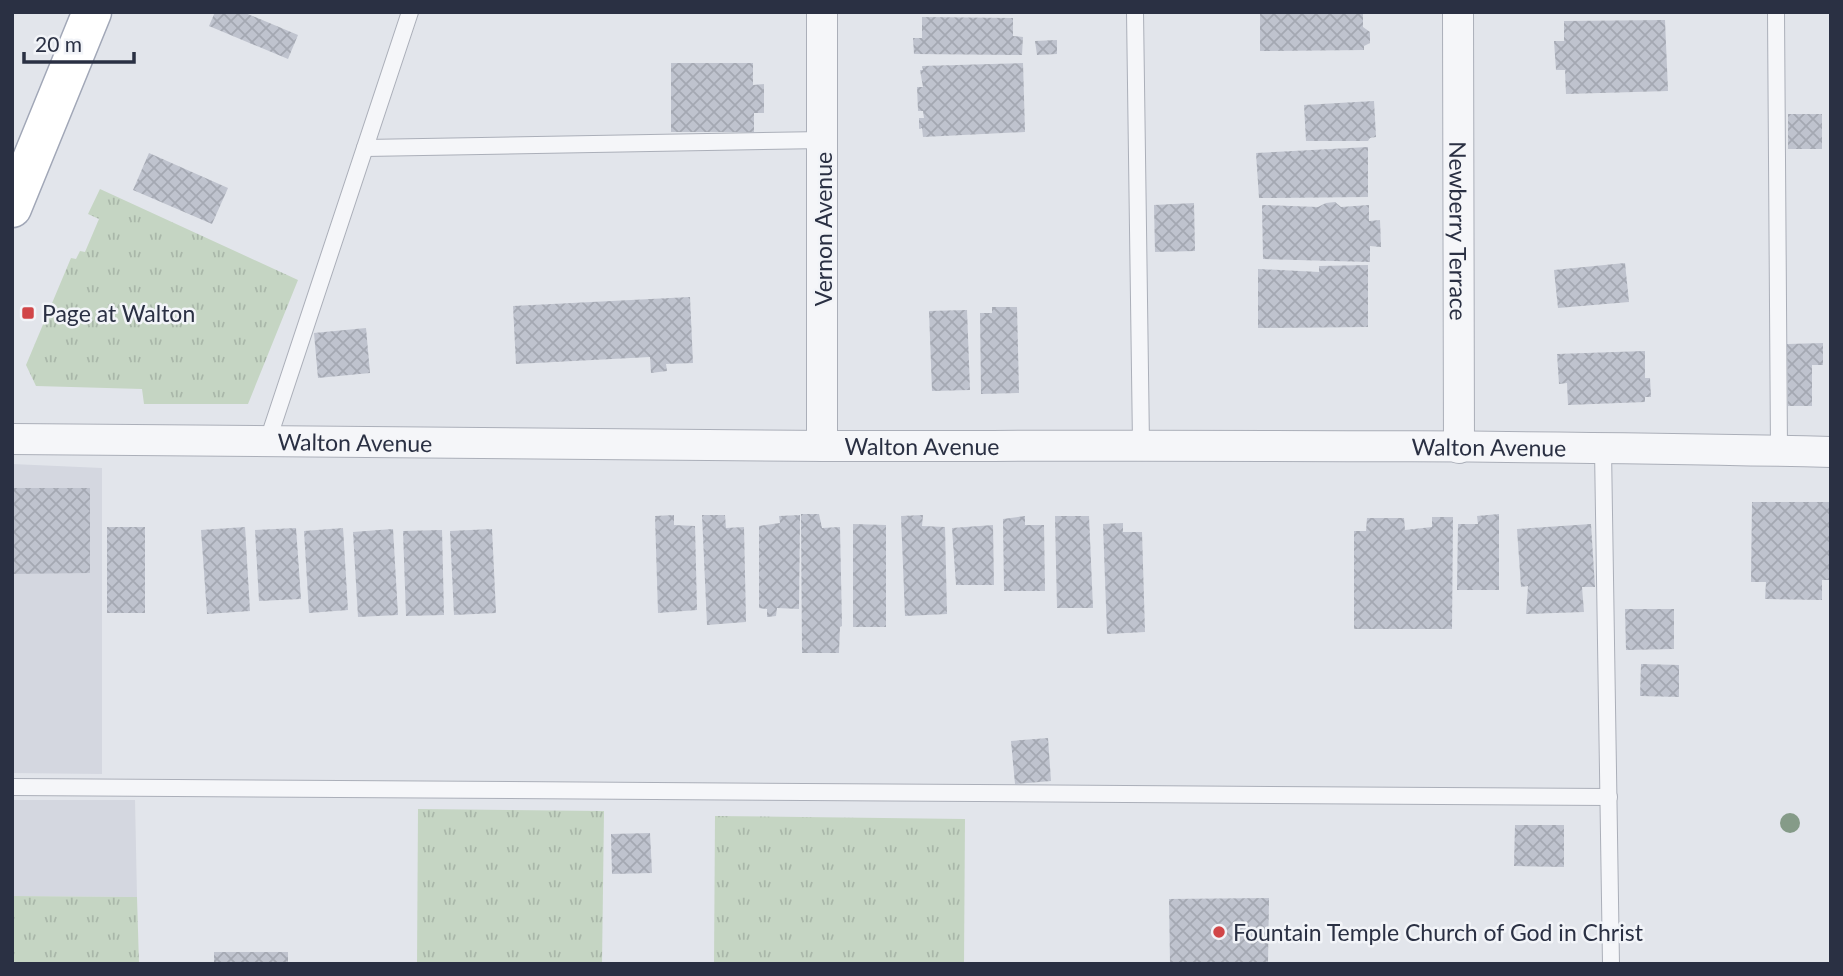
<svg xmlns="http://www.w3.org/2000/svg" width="1843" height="976" viewBox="0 0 1843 976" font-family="Lato,sans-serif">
	<defs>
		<pattern id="grass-tufts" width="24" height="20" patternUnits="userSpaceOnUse" patternTransform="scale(1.75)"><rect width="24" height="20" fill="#c5d5c3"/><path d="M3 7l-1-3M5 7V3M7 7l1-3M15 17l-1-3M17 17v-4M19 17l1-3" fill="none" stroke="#a9b7a9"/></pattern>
		<pattern id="building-cross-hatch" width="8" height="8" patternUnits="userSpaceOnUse" patternTransform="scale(1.75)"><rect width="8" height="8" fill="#bfc3ce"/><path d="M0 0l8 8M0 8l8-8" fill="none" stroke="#a4a8b2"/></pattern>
	</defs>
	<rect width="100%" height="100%" fill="#e2e5eb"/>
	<g fill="#d4d7e0">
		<polygon points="12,464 102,468 102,774 12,773"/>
		<polygon points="12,800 135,800 137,897 12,896"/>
	</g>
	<g fill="url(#grass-tufts)">
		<polygon points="100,189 298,280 248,404 144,404 142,389 36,386 26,365 71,258 76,259 80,251 85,252 99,219 88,214"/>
		<polygon points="418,809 604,811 602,964 417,964"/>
		<polygon points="715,816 965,819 964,964 714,964"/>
		<polygon points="12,896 137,897 139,964 12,964"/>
	</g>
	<g fill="url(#building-cross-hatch)">
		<polygon points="215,12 243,12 298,35 288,59 209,26"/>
		<polygon points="1260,12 1363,12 1363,27 1370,32 1370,43 1364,46 1364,50 1260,51"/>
		<polygon points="922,17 1013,18 1013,36 1023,37 1022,55 914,54 913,38 922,38"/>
		<polygon points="1665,20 1668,91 1566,94 1565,70 1556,70 1554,41 1564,41 1564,21"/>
		<polygon points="1057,40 1057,54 1037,55 1035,41"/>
		<polygon points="671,63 753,63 753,85 764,84 764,113 754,113 754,132 671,132"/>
		<polygon points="1023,63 1025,132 923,137 922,128 919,129 919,118 924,118 923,111 918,111 917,87 923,87 920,70 923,70 922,66"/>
		<polygon points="1374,101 1376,137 1370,138 1368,141 1306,141 1304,105"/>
		<rect x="1788" y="114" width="34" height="35"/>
		<polygon points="1368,147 1368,197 1259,198 1256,153"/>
		<polygon points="149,153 228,188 212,224 133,190"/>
		<polygon points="1335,202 1341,207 1369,205 1369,221 1380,220 1381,247 1370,246 1370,262 1263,259 1262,205 1318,207 1326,203"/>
		<polygon points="1194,203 1195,251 1155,252 1154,205"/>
		<polygon points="1625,263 1629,302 1558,308 1554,270"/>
		<polygon points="1368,265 1368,327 1258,328 1258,269 1319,272 1319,266"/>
		<polygon points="690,297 693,363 666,364 667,371 651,373 650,357 516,364 513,306"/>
		<polygon points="992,307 1017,307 1019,393 981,394 980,313 992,313"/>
		<polygon points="967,310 970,390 932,391 929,311"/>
		<polygon points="366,328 370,373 318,378 314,333"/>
		<polygon points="1823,343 1823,365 1812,365 1812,406 1788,406 1787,344"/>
		<polygon points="1645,351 1645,378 1650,378 1651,397 1645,397 1645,402 1568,405 1567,383 1559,384 1557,354"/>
		<polygon points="12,488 90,488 90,573 12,574"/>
		<polygon points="1752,502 1831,502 1831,580 1822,580 1822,600 1765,599 1766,582 1751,582"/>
		<polygon points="801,514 819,514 822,528 840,527 842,626 840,627 839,653 802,653"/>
		<polygon points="1499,514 1499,590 1457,590 1458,524 1478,524 1477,516"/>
		<polygon points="674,515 674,525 695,526 697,610 658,613 655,516"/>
		<polygon points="702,515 725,515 726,528 744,527 746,622 707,625"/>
		<polygon points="800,515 799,609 777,608 776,616 767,617 767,609 759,608 759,526 780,523 779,516"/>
		<polygon points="923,515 922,526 945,527 947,614 905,616 901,516"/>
		<polygon points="1025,516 1025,525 1044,525 1045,591 1004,591 1003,519"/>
		<polygon points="1055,516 1089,516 1093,608 1057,608"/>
		<polygon points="1432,517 1453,517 1452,629 1354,629 1354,531 1366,531 1367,518 1404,518 1405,530 1432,527"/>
		<polygon points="1123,523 1123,532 1142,532 1145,632 1107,634 1103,524"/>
		<polygon points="853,524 886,525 886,627 853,627"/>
		<polygon points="1591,524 1595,587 1582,587 1584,612 1526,614 1528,586 1521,587 1517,529"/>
		<polygon points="993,525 994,585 956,585 952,528"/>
		<rect x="107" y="527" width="38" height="86"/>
		<polygon points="245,527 250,611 207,614 201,530"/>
		<polygon points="296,528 301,599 259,601 255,530"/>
		<polygon points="343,528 348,610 309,613 304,531"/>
		<polygon points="393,529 398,615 358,617 353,532"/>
		<polygon points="492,529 496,613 454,615 450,531"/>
		<polygon points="442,530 444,615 406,616 403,531"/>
		<polygon points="1625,609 1674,609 1674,649 1626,650"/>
		<polygon points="1641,664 1679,665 1679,697 1640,696"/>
		<polygon points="1048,738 1051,781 1015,784 1011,741"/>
		<polygon points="1515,825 1564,825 1564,867 1514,866"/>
		<polygon points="650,833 652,873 612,874 611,834"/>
		<polygon points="1269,898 1268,964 1170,964 1169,899"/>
		<rect x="214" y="952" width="74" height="12"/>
	</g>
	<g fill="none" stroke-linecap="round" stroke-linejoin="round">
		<defs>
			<g id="service">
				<polyline points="1135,12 1141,444"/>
				<polyline points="1776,12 1779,451"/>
				<polyline points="365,148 823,140"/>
				<polyline points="268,440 410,12"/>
				<polyline points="1603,449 1611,964"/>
				<polyline points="12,787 1609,797"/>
			</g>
			<g id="minor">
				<polyline points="822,12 822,446"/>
				<path id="s1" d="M1458,12L1459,448"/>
				<path id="s2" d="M12,439C283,440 554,446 826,446C1161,446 1496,444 1831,452"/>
			</g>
			<polyline id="primary" points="12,208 92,12"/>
		</defs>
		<use href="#service" stroke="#abafb9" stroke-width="18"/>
		<use href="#minor" stroke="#abafb9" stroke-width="32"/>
		<use href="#primary" stroke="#a1a7b7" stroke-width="41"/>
		<use href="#service" stroke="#f5f6f9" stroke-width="16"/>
		<use href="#minor" stroke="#f5f6f9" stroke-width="30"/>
		<use href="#primary" stroke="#fff" stroke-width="38"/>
	</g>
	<circle fill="#859b88" cx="1790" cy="823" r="10"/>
	<g fill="#d14648" stroke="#f2f4f8" stroke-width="2.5">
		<rect x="21" y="306" width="14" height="14" rx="3.5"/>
		<circle cx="1219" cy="932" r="7"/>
	</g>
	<g text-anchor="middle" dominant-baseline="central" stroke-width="5" stroke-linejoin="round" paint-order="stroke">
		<g font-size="23" fill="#2a3043" stroke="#f2f4f8">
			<text transform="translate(823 229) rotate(-90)">Vernon Avenue</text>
			<text stroke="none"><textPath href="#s1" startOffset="219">Newberry Terrace</textPath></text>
			<text stroke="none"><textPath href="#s2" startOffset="343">Walton Avenue</textPath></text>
			<text stroke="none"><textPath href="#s2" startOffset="910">Walton Avenue</textPath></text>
			<text stroke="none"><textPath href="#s2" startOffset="1477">Walton Avenue</textPath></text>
		</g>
		<g font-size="23" fill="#2a3043" stroke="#f2f4f8" text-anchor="start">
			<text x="42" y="313">Page at Walton</text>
			<text x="1233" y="932">Fountain Temple Church of God in Christ</text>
		</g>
	</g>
	<rect width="1843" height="976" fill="none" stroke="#2a3043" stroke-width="28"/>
	<path d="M24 52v10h110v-10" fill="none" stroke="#2a3043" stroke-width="3.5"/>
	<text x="35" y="52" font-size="21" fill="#2a3043" stroke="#f2f4f8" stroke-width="5" paint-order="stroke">20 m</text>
</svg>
